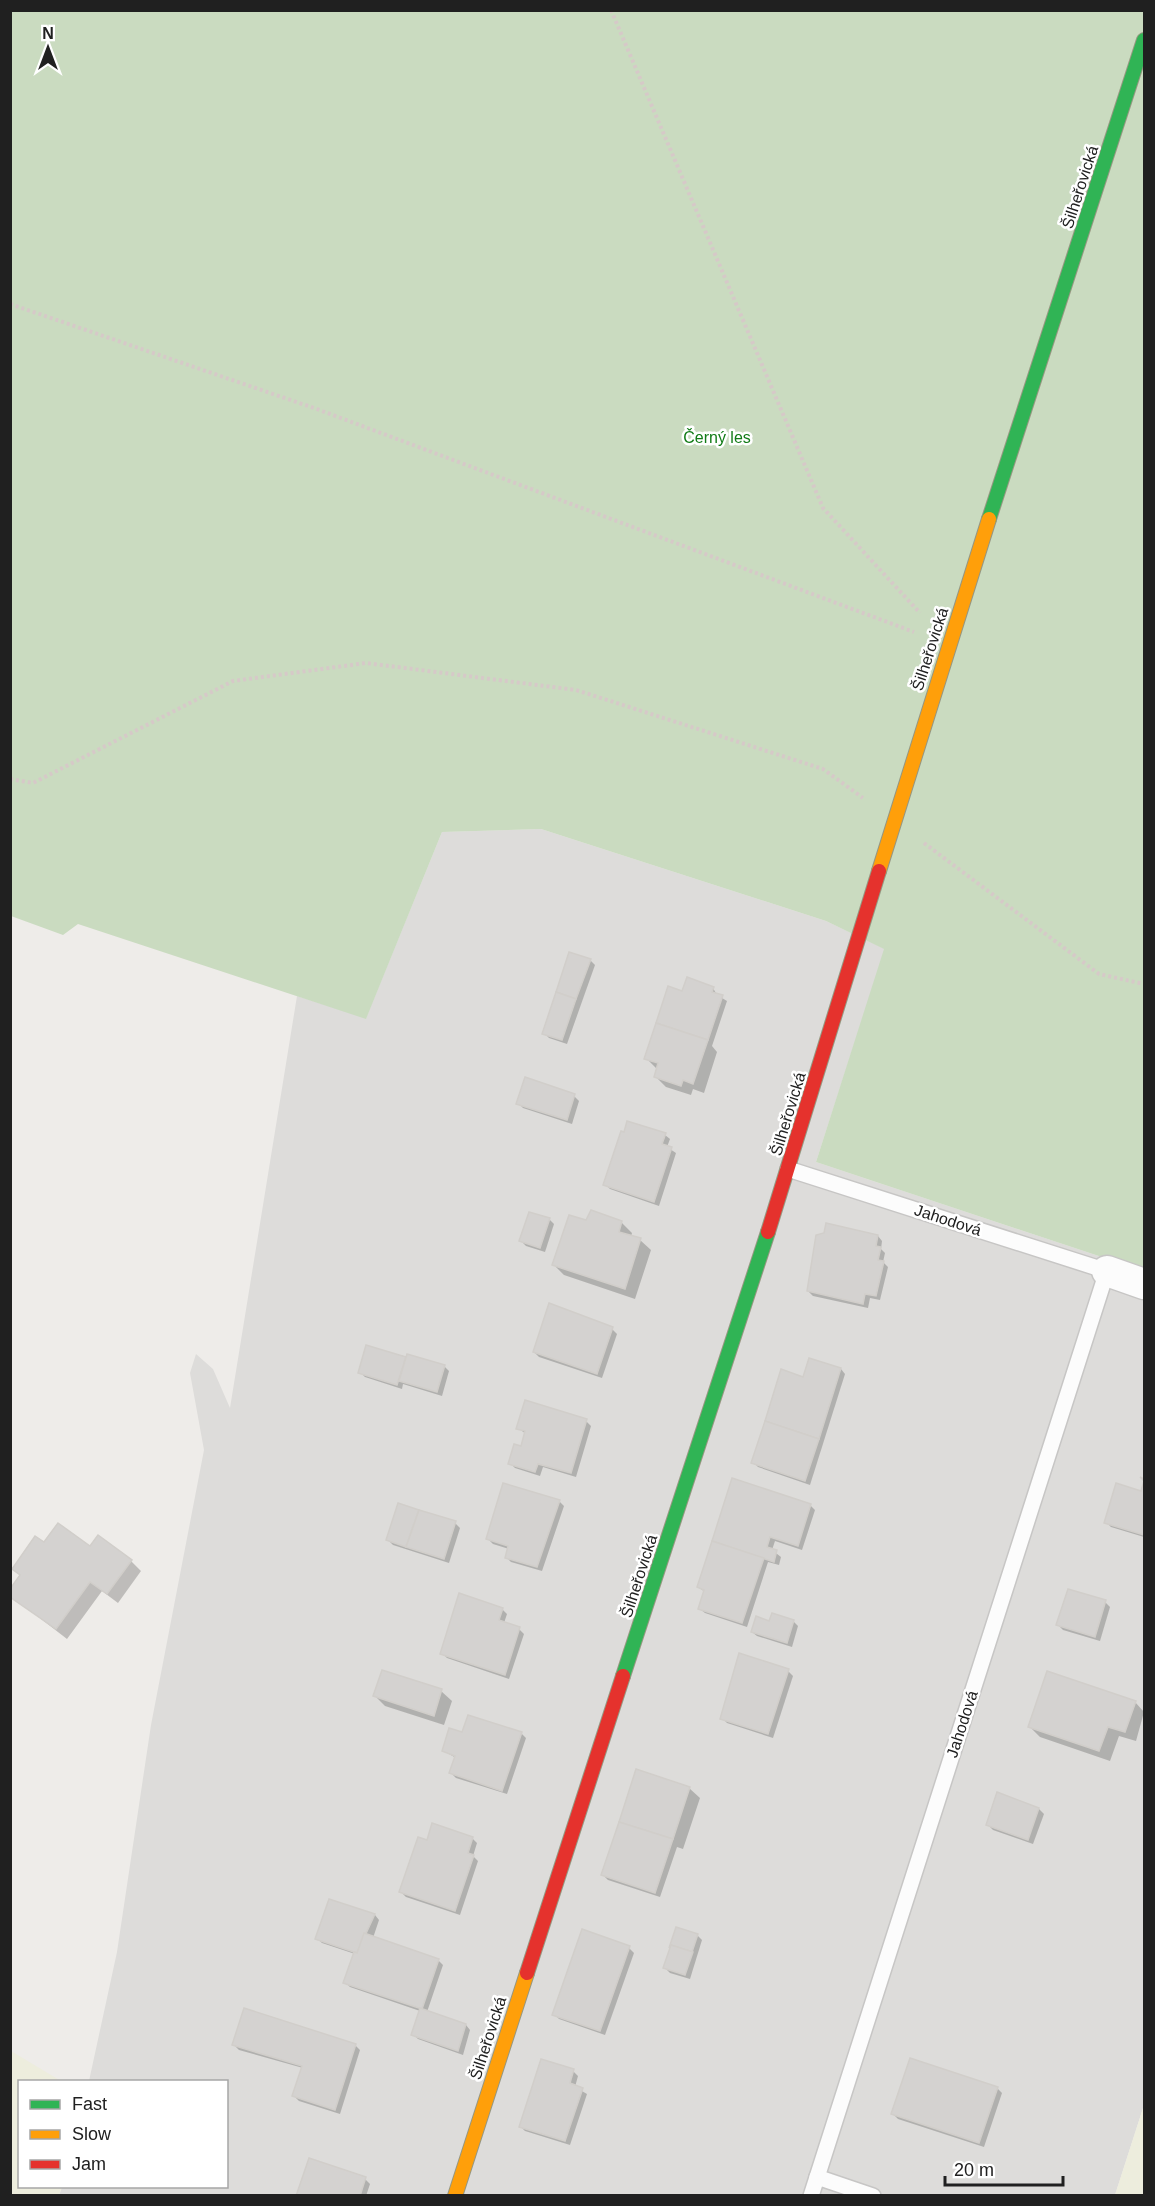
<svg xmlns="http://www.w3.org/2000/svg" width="1155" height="2206" viewBox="0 0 1155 2206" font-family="Arial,sans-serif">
	<rect width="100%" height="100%" fill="#eeece9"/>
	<polygon fill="#dddcda" points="541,829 826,921 885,949 816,1162 1144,1271 1144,2105 1115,2195 59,2196 62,2187 226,2186 226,2082 89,2081 117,1952 151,1725 204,1450 190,1373 196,1354 213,1369 230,1408 297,996 366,1018 442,832"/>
	<g fill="#ededdd">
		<polygon points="11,2051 61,2081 20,2082 20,2186 62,2187 59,2195 11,2195"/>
		<polygon points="1144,2105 1144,2195 1115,2195"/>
	</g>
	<polygon fill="#cadbc0" points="11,11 1144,11 1144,1271 816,1162 884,949 826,921 541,829 442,832 366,1019 78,924 63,935 11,916"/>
	<g fill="#0003">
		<polygon points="590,960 595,965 567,1044 549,1038 544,1033"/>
		<polygon points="713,988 717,995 727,1001 712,1046 717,1052 704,1093 693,1089 691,1095 666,1087 656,1077 657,1069 646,1058 683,993"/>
		<polygon points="574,1096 579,1101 572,1124 523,1108 518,1103"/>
		<polygon points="665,1135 670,1139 667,1147 676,1153 659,1206 610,1189 605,1184"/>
		<polygon points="592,1212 622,1223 632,1233 631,1237 640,1240 651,1250 635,1299 564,1275 554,1265"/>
		<polygon points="549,1219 554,1224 545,1252 526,1246 521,1241"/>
		<polygon points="878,1236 882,1241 881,1249 885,1253 883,1262 888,1267 880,1300 870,1298 868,1308 813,1296 808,1291"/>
		<polygon points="612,1329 617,1334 602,1378 539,1357 534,1352"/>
		<polygon points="367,1347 444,1366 449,1371 442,1396 403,1384 402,1389 365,1377 360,1372"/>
		<polygon points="841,1369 845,1374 810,1485 758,1467 753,1462 804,1379"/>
		<polygon points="586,1421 591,1426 576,1477 543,1467 540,1476 515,1468 510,1463 522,1448 526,1434 518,1428"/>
		<polygon points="1144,1485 1144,1537 1111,1527 1106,1522 1142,1493"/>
		<polygon points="559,1501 564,1506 542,1571 511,1562 506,1557 509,1549 493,1544 488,1539"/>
		<polygon points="810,1505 815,1510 802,1550 775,1541 772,1550 781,1557 779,1565 768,1562 747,1627 705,1613 700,1609 705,1592 698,1587"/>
		<polygon points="455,1523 460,1528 449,1563 393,1545 388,1540"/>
		<polygon points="45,1545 90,1549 131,1561 141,1571 118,1603 102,1591 67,1639 10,1595"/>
		<polygon points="1105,1602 1110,1607 1100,1641 1063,1630 1058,1625"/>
		<polygon points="502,1609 507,1614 504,1623 519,1629 524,1634 509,1679 447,1658 442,1653"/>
		<polygon points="793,1621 798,1626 792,1647 757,1636 752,1632 770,1623"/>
		<polygon points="788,1671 793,1676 773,1738 727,1723 722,1718"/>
		<polygon points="441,1691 452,1701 444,1725 385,1706 375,1696"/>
		<polygon points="1135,1702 1144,1712 1136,1741 1119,1736 1110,1761 1040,1737 1030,1727"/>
		<polygon points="521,1733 526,1738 507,1794 456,1778 451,1773 456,1758 444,1751 463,1734"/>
		<polygon points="689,1788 700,1798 683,1849 677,1847 660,1897 608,1880 603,1875"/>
		<polygon points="1039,1809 1044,1814 1033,1844 993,1830 988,1825"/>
		<polygon points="472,1838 477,1843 473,1856 478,1861 460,1915 406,1897 401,1892 428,1842"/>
		<polygon points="375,1915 379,1920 373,1938 438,1960 443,1965 427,2012 466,2025 470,2030 463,2055 418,2039 413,2034 420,2011 350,1987 345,1982 355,1954 322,1943 317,1938"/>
		<polygon points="697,1935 702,1940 690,1979 670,1973 665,1968"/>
		<polygon points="629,1948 634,1953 605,2035 559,2019 554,2014"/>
		<polygon points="234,2045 355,2045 360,2050 340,2114 299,2101 294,2096 303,2068 239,2050"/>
		<polygon points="573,2071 578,2076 575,2087 587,2094 570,2145 525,2131 520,2126"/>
		<polygon points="997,2088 1002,2093 984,2147 898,2119 893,2114"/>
		<polygon points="365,2179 370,2184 366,2196 298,2196"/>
	</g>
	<g fill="#d4d2d0" stroke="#d1ceca" stroke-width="1.5">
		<polygon points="569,952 591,959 576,999 556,992"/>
		<polygon points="687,977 714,987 712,992 723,995 708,1040 656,1023 668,986 682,991"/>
		<polygon points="556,992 576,999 562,1040 542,1034"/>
		<polygon points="656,1023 708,1040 693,1084 683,1080 681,1086 654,1077 658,1063 644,1059"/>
		<polygon points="525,1077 575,1094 567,1120 516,1104"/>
		<polygon points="627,1121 666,1133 662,1144 672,1147 654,1202 603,1185 621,1131 624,1132"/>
		<polygon points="591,1210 622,1221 619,1232 641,1238 625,1289 552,1265 569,1215 586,1220"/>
		<polygon points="529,1212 550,1218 540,1248 519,1241"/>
		<polygon points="826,1223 878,1235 876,1246 881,1247 878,1260 884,1261 876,1296 865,1294 863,1304 807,1291 816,1235 824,1233"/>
		<polygon points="549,1303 613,1327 597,1374 533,1352"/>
		<polygon points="366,1345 406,1357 397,1385 358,1373"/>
		<polygon points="407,1354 445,1365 437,1392 399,1381"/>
		<polygon points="809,1358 841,1368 819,1439 765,1421 781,1369 803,1377"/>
		<polygon points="525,1400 587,1419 571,1473 538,1464 535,1472 508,1464 514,1444 521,1446 525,1431 516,1429"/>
		<polygon points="765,1421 819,1439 805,1481 751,1463"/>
		<polygon points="1140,1477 1144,1479 1144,1535 1104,1523 1116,1483 1141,1491 1144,1481"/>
		<polygon points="732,1478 811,1504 798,1546 770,1537 767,1547 777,1550 774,1562 712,1541"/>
		<polygon points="503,1483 560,1500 537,1567 505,1558 508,1546 486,1539"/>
		<polygon points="398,1503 419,1510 406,1547 386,1540"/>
		<polygon points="419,1510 456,1521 444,1559 406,1547"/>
		<polygon points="58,1523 90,1546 98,1535 132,1560 107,1594 90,1582 56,1629 10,1597 10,1589 20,1575 12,1569 35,1536 44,1542"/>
		<polygon points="712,1541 764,1558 742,1623 698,1609 704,1590 697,1587"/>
		<polygon points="1068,1589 1106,1600 1095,1637 1056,1625"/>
		<polygon points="459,1593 503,1608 499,1620 520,1627 505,1675 440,1654"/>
		<polygon points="772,1613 794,1620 787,1643 751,1632 756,1616 769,1621"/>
		<polygon points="739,1653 789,1669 768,1734 720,1719"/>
		<polygon points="382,1670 442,1689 434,1716 373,1696"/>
		<polygon points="1047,1671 1136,1701 1125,1732 1108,1727 1099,1751 1028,1727"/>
		<polygon points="468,1715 522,1732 502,1791 449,1773 455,1756 442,1751 449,1728 462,1732"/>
		<polygon points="636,1769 690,1787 673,1839 619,1822"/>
		<polygon points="997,1792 1039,1808 1028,1840 986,1825"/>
		<polygon points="619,1822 673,1839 655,1893 601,1875"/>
		<polygon points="432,1823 473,1837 468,1853 474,1855 455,1911 399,1892 418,1837 427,1840"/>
		<polygon points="329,1899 375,1914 357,1953 315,1939"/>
		<polygon points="676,1927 698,1934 692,1952 671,1945 669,1948"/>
		<polygon points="582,1929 630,1946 600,2031 552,2015"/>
		<polygon points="364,1933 439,1959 422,2009 343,1983 354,1952 357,1953"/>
		<polygon points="671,1945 693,1952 685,1975 663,1968"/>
		<polygon points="244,2008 356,2044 335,2110 292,2096 302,2066 232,2045"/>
		<polygon points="420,2008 466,2024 458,2051 411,2035"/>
		<polygon points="910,2058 998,2087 979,2143 891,2114"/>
		<polygon points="541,2059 574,2069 570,2083 583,2088 565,2141 519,2127"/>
		<polygon points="309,2158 366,2177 360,2196 296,2196"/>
	</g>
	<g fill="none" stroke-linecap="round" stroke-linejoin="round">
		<defs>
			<g id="lane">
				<polyline points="788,1169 1107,1271 811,2196"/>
				<polyline points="817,2177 873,2196"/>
			</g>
			<polyline id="street" points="1107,1271 1144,1284"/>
			<g id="fast">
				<polyline points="989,519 1144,40"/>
				<polyline points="623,1676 768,1232"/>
			</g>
			<g id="slow">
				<polyline points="879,871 989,519"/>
				<polyline points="455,2196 527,1973"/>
			</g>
			<g id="jam">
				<polyline points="768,1232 879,871"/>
				<polyline points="527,1973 623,1676"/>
			</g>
		</defs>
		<use href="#lane" stroke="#c7c6c5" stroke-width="18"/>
		<use href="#street" stroke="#c7c6c5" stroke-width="33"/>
		<use href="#fast" stroke="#969781" stroke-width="16"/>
		<use href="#slow" stroke="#969781" stroke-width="16"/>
		<use href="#jam" stroke="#969781" stroke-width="16"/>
		<g stroke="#d6c9c8" stroke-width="4" stroke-dasharray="3 3" stroke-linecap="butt">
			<polyline points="611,10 823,508 920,613"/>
			<polyline points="10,304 314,408 914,632"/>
			<polyline points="10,779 33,783 233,681 366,663 576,690 823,769 863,798"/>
			<polyline points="924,843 1099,974 1144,984"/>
		</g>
		<use href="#lane" stroke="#fcfcfc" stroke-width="15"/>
		<use href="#street" stroke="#fcfcfc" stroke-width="30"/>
		<use href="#fast" stroke="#30b455" stroke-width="14"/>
		<use href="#slow" stroke="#ff9f0a" stroke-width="14"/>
		<use href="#jam" stroke="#e5322d" stroke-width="14"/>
	</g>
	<g text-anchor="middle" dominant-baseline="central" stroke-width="5" stroke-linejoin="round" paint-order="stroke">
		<g font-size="16" fill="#202020" stroke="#fff">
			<text transform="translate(1080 187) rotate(-72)">Šilheřovická</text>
			<text transform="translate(930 649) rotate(-72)">Šilheřovická</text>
			<text transform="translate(788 1114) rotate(-73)">Šilheřovická</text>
			<text transform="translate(948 1220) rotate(18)">Jahodová</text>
			<text transform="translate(639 1576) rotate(-72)">Šilheřovická</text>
			<text transform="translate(962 1724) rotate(-72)">Jahodová</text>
			<text transform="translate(488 2038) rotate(-72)">Šilheřovická</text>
		</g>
		<g font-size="16" fill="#117b16" stroke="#fff">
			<text x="717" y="437">Černý les</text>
		</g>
	</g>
	<rect width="1155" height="2206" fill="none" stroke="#202020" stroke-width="24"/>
	<rect x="18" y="2080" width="210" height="108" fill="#ffffff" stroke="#a6a6a6" stroke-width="1.5"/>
	<rect x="30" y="2100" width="30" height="9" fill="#30b455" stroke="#a6a6a6" stroke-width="1.5"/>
	<text x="72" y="2110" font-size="18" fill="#202020">Fast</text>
	<rect x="30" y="2130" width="30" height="9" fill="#ff9f0a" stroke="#a6a6a6" stroke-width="1.5"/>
	<text x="72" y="2140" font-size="18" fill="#202020">Slow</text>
	<rect x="30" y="2160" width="30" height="9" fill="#e5322d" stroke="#a6a6a6" stroke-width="1.5"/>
	<text x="72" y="2170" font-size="18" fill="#202020">Jam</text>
	<g transform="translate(48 48)" stroke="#ffffff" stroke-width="4.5" paint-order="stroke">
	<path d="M0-4.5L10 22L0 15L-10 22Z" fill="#202020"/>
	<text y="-9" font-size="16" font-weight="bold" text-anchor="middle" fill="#202020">N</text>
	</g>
	<path d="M945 2176v9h118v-9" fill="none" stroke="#202020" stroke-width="3"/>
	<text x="954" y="2176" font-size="18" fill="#202020" stroke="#ffffff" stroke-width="4.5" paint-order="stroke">20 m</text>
</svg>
